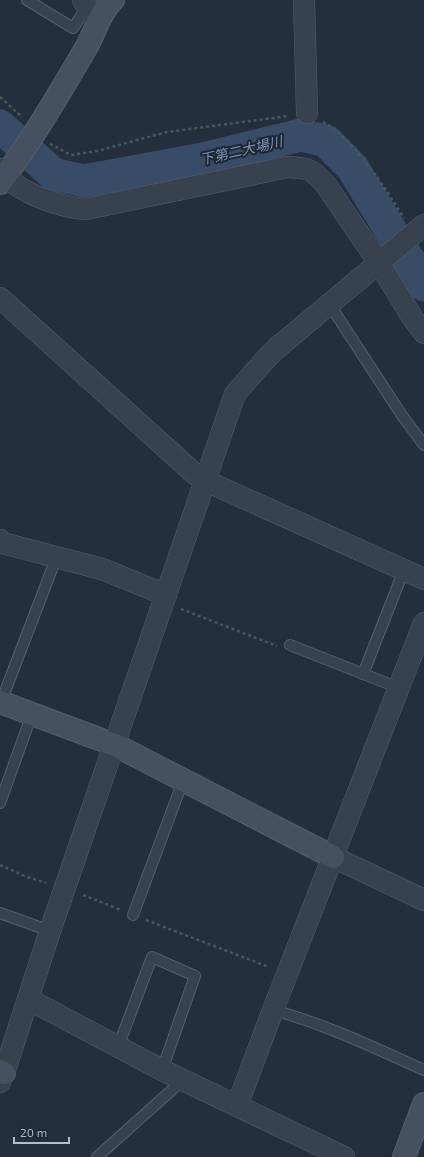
<svg xmlns="http://www.w3.org/2000/svg" width="424" height="1157" viewBox="0 0 424 1157" font-family="'Exo 2','Noto Sans JP',sans-serif">
	<rect width="100%" height="100%" fill="#242f3e"/>
	<g fill="none" stroke-linecap="round" stroke-linejoin="round">
		<polyline stroke="#394c67" stroke-width="33" points="0,126 53,174 84,181 203,159 301,135 326,141 352,167 424,285"/>
		<defs>
			<g id="lane">
				<polyline points="27,0 73,28 87,7"/>
				<polyline points="330,305 401,414 424,445"/>
				<polyline points="290,645 399,688"/>
				<polyline points="363,674 404,570"/>
				<polyline points="1,702 52,569"/>
				<polyline points="0,803 32,714"/>
				<polyline points="0,913 50,931"/>
				<polyline points="133,915 183,781"/>
				<path d="M273,1010C325,1024 375,1048 424,1070"/>
				<polyline points="118,1047 152,957 195,976 162,1070"/>
				<polyline points="97,1157 183,1080"/>
			</g>
			<g id="street">
				<polyline points="83,0 87,7 98,21"/>
				<polyline points="304,0 307,113"/>
				<path d="M0,169C6,176 13,184 21,188C38,199 67,208 86,209L288,167C309,168 312,169 326,185L379,263L412,317L424,333"/>
				<polyline points="0,298 196,475 206,481 424,579"/>
				<polyline points="0,540 2,543 102,569 166,595"/>
				<polyline points="333,857 424,900"/>
				<polyline points="28,999 162,1070 344,1157"/>
				<polyline points="0,1082 4,1073 50,931 235,394 265,360 277,348 424,225"/>
				<polyline points="237,1106 273,1010 424,623"/>
			</g>
			<g id="secondary">
				<path d="M0,183C32,140 59,94 86,48C95,33 99,13 113,0"/>
				<polyline points="0,702 115,745 333,857"/>
				<polyline points="0,1071 4,1073"/>
				<polyline points="404,1157 424,1104"/>
			</g>
		</defs>
		<use href="#lane" stroke="#565f6c" stroke-width="12"/>
		<use href="#street" stroke="#565f6c" stroke-width="22"/>
		<use href="#secondary" stroke="#565f6c" stroke-width="24"/>
		<g stroke="#44595c" stroke-width="2.5" stroke-dasharray="3 3" stroke-linecap="butt">
			<polyline points="0,97 22,117"/>
			<path d="M323,122C354,139 385,188 404,218"/>
			<polyline points="50,144 71,155 97,151 167,132 288,116"/>
			<polyline points="181,609 277,646"/>
			<polyline points="0,865 22,875 46,883"/>
			<polyline points="83,895 121,910"/>
			<polyline points="146,920 269,967"/>
		</g>
		<use href="#lane" stroke="#38414e" stroke-width="10"/>
		<use href="#street" stroke="#38414e" stroke-width="21"/>
		<use href="#secondary" stroke="#465061" stroke-width="22"/>
	</g>
	<g text-anchor="middle" dominant-baseline="central" stroke-width="4" stroke-linejoin="round" paint-order="stroke">
		<g font-size="14" font-style="italic" fill="#7c92b1" stroke="#1d2633">
			<text transform="translate(241 150) rotate(-13)">下第二大場川</text>
		</g>
	</g>
	<path d="M14 1137v6h55v-6" fill="none" stroke="#b4bcc9" stroke-width="2"/>
	<text x="20" y="1137" font-size="12" fill="#b4bcc9" stroke="#1d2633" stroke-width="3" paint-order="stroke">20 m</text>
</svg>
